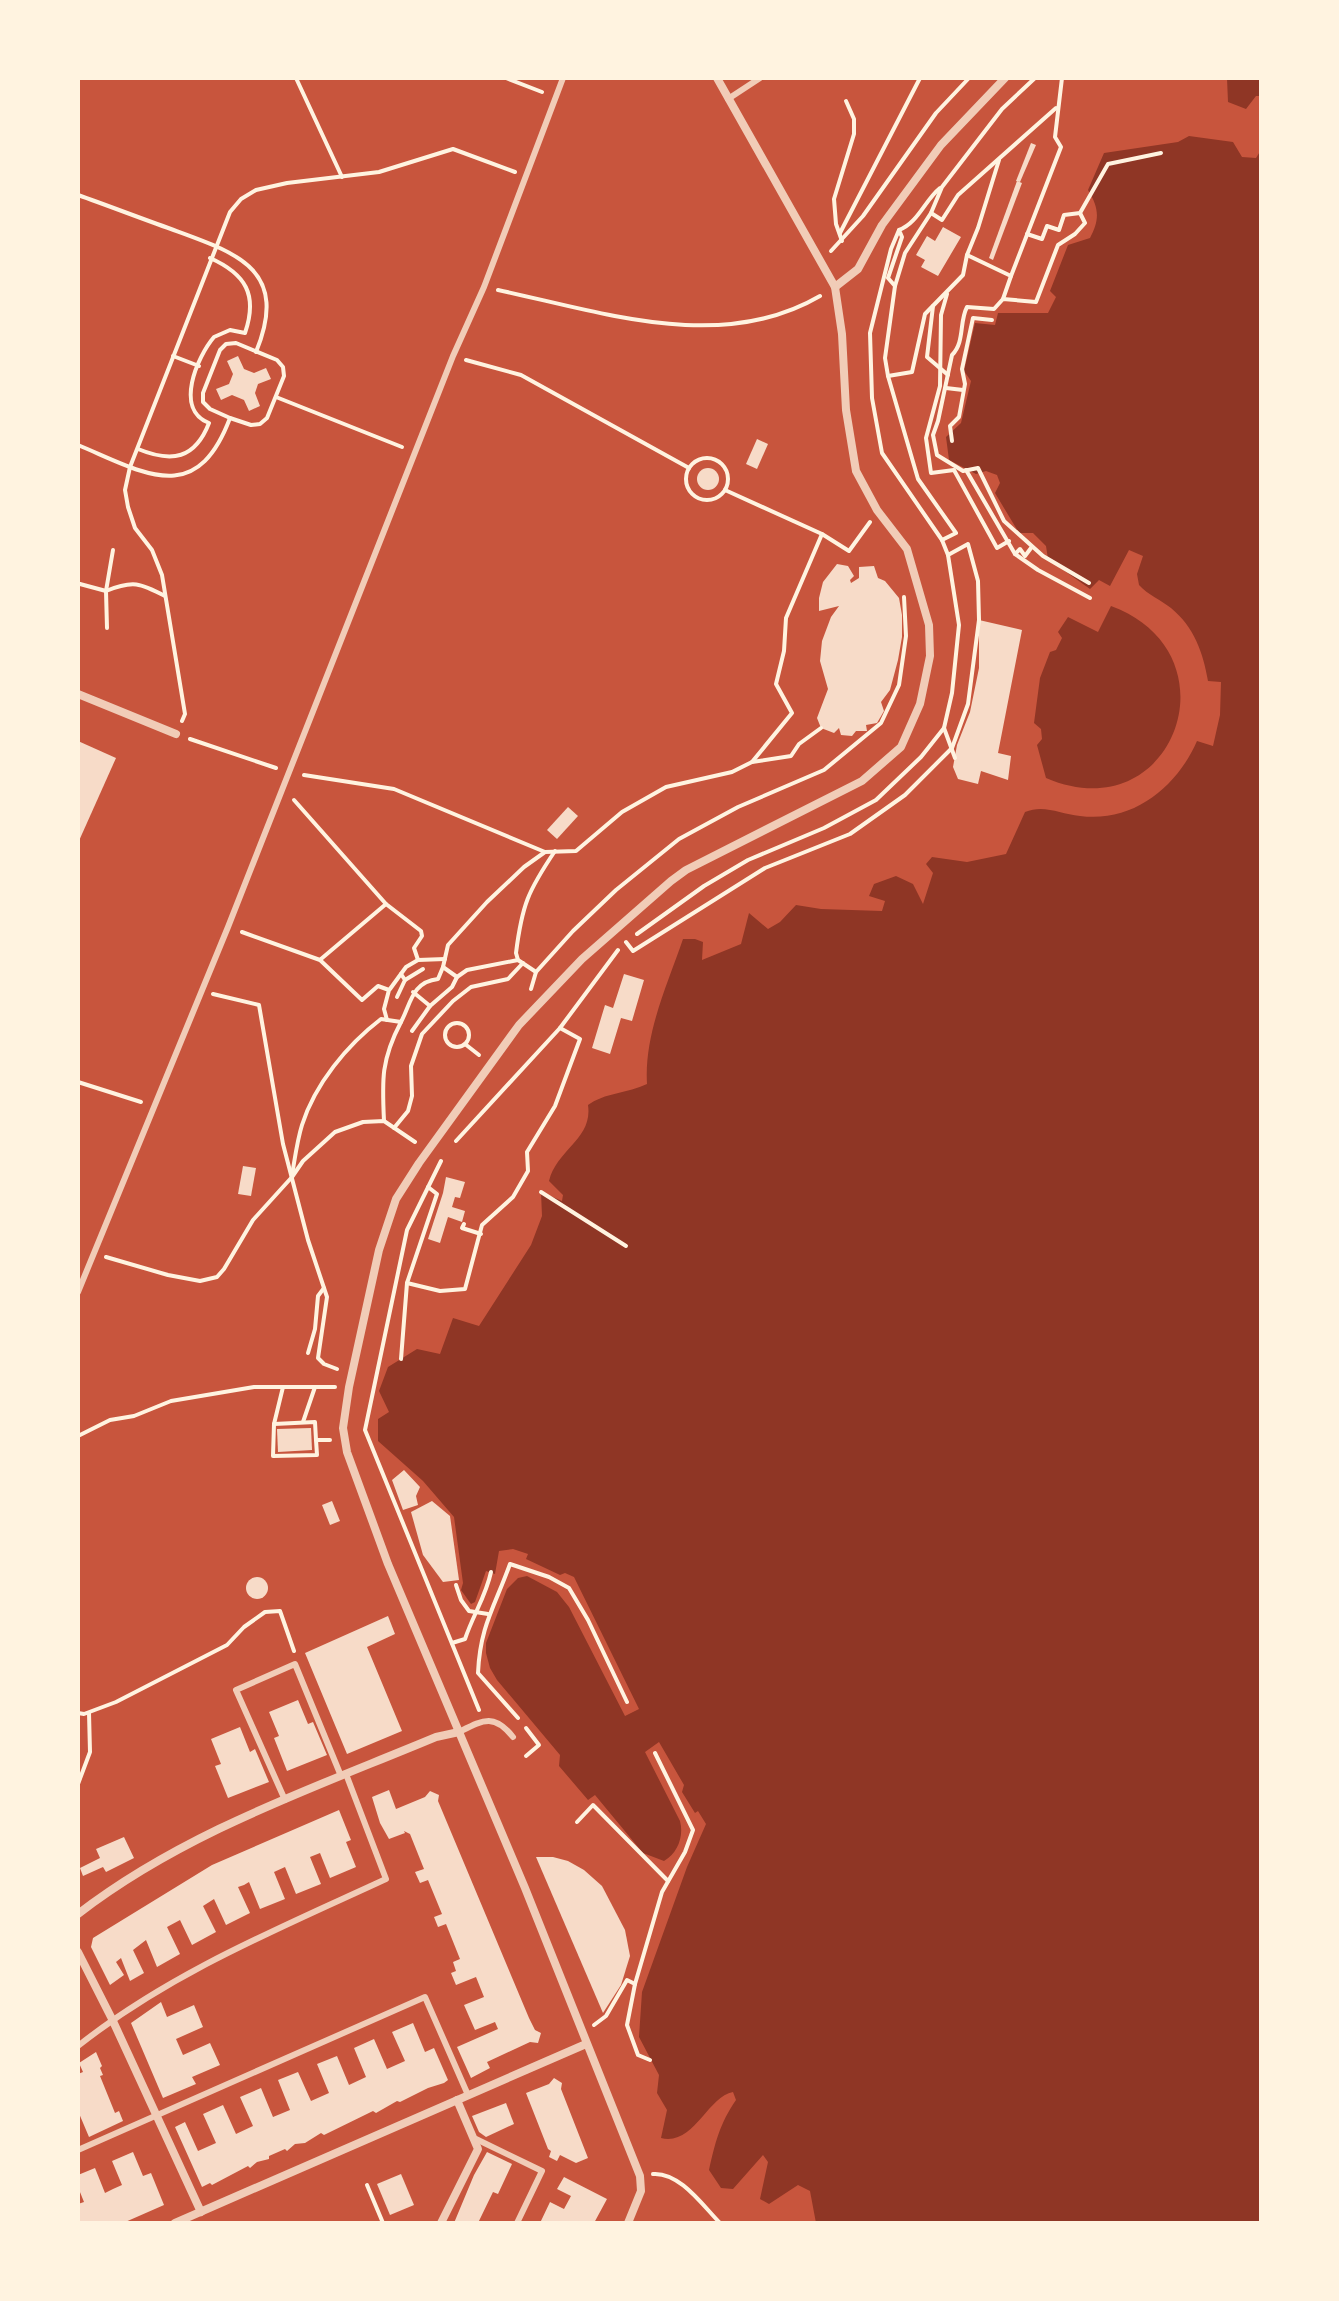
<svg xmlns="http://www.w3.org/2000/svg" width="1339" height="2301" viewBox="0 0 1339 2301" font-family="'Fira Sans',sans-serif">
	<rect width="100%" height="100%" fill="#c8553d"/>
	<g fill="#8f3625">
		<polygon points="1227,78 1261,78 1261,96 1256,96 1246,109 1228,102"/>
		<path d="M1189,136L1233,142L1242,157L1256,158L1261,150V2223H816L810,2191L798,2185L769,2204L760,2199L768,2162L763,2155L733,2189L721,2188L709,2170C715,2143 720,2123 736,2100L733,2092C707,2097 694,2146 661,2138L667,2110L657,2093L659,2075L639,2037L642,1992L687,1867L706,1824L698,1811L695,1813L682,1792L684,1785L659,1742L645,1752L680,1821C684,1836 678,1853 664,1861L643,1853L595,1795L588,1800L559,1766L560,1755L497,1680L490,1668L486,1653V1643L507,1589L518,1578L527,1576L557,1592L569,1607L625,1716L639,1709L574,1577L565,1573L560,1575L526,1559L528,1554L513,1549L499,1551L495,1574L486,1571L475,1602L471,1604L461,1590L463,1583L454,1517L423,1481L378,1441V1419L389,1412L379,1391L388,1367L417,1349L440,1354L453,1318L479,1326L531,1245L542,1216L541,1192L562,1201L563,1195L549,1181C557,1149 593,1139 588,1105C604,1093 628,1093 647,1084C644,1034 667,986 683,939H695L703,942L702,960L741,944L749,913L768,929L780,922L796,905L821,909L882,911L885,901L869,896L874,884L896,876L913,884L923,904L933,873L926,864L932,857L967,862L1006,854L1025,812C1044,804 1060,814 1080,816C1133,823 1177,787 1197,741L1213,746L1220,715L1221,682L1208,681C1203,652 1194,627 1171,608C1161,600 1148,595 1139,585L1137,574L1143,556L1129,550L1110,586L1099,580L1090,589L1048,559L1046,546L1033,533H1019L995,493L1000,483L997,475L986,471L976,474L949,460L946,437L961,423L971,381L964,371L975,323L995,325L998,313H1048L1056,297L1050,291L1068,245L1090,238C1100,219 1099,208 1088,190L1104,153L1178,142Z"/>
		<path d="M1111,606C1239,653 1174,833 1046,778L1037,745L1042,739L1041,729L1034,723L1040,678L1050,652L1056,650L1062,638L1058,632L1068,617L1098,632Z"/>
	</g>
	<g fill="#f7dbc8">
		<polygon points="1031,143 1036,145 1020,182 1016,181"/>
		<polygon points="1017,181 1022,183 993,260 989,258"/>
		<polygon points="943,227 961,237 938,276 921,267 925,260 916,255 927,236 935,241"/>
		<polygon points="238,356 244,369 254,373 266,368 271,379 258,384 255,393 260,406 249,411 244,400 232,395 221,400 216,389 229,384 233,374 227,361"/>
		<polygon points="757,439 768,444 757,469 746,464"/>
		<circle cx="708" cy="479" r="11"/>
		<polygon points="837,564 848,566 854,576 850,580 851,583 859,578 859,567 874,566 878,578 885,581 899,598 902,615 902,637 898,660 890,690 881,702 884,711 877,723 866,725 867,731 856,731 852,736 841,735 839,728 834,733 821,728 817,718 828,689 820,661 822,641 831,617 839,606 819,611 819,598 823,582"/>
		<polygon points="979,620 1022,630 998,753 1011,756 1008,780 981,771 978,784 958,779 953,767 957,745 970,712 979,668"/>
		<polygon points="78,741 116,758 78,843"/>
		<polygon points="568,807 578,816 557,839 547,830"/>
		<polygon points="624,974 644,980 632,1021 621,1018 610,1054 592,1048 605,1005 613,1008"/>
		<polygon points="243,1166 256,1168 251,1196 238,1194"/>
		<polygon points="446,1177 465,1182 460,1198 455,1197 452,1207 465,1211 462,1222 448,1217 440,1243 428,1239 443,1193"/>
		<polygon points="311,1428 312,1450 278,1452 277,1429"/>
		<polygon points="404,1470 420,1487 416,1496 418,1505 403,1510 392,1480"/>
		<polygon points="332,1501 340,1521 330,1525 322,1505"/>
		<polygon points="432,1501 450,1516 459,1580 443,1582 423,1555 411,1512"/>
		<circle cx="257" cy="1588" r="11"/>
		<polygon points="388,1616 395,1634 367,1647 402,1731 347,1754 305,1653"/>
		<polygon points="298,1700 308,1724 313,1722 327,1755 287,1771 274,1738 279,1736 269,1712"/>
		<polygon points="240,1727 250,1752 255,1749 269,1782 228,1798 215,1766 221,1764 211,1739"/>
		<polygon points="389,1790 396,1809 425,1797 430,1791 439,1795 438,1801 529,2018 535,2030 541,2033 538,2043 530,2042 487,2062 490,2068 471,2078 457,2047 498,2029 495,2022 475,2030 464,2005 484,1997 476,1977 456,1985 451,1973 456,1971 453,1962 460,1959 446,1924 438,1927 434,1917 442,1914 428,1880 420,1883 415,1872 424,1869 410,1834 404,1831 405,1833 389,1839 380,1823 372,1797"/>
		<polygon points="339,1810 351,1840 346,1842 356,1867 330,1878 320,1853 310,1857 321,1884 296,1894 285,1867 274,1872 285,1899 260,1909 249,1882 244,1885 238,1887 250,1913 226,1925 214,1899 203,1906 216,1932 192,1945 180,1920 167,1927 180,1954 157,1967 146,1940 133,1950 144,1973 130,1981 121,1958 116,1962 124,1975 110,1985 91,1947 93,1938 212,1865"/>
		<polygon points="124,1837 134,1858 106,1872 103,1867 83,1876 80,1868 100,1858 96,1849"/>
		<polygon points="536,1857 553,1857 568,1861 584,1870 602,1886 625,1930 630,1956 621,1985 603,2013"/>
		<polygon points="161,2002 167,2017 194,2005 203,2027 176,2039 183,2055 210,2043 220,2065 192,2077 196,2084 163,2098 131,2023"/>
		<polygon points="413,2023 425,2052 434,2048 448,2080 444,2083 428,2088 400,2102 397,2101 376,2113 373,2111 324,2135 321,2133 305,2143 295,2144 287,2151 285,2149 269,2156 269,2159 257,2162 250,2168 248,2166 212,2185 210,2183 202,2187 175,2127 185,2122 198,2151 216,2143 203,2114 223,2105 236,2134 253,2126 240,2097 261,2088 273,2117 290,2110 278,2080 298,2072 311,2101 329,2093 317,2064 337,2056 349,2085 366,2077 354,2048 374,2039 387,2069 405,2061 392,2032"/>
		<polygon points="96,2052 102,2066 100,2068 103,2075 100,2076 115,2113 119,2111 123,2121 89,2137 78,2111 78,2074 83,2072 79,2063"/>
		<polygon points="554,2078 562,2083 561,2089 588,2158 576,2163 560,2155 557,2161 549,2157 551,2151 548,2149 526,2093 549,2084"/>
		<polygon points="506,2103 514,2124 486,2137 479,2132 472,2116"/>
		<polygon points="133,2152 143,2176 151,2173 164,2205 123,2223 78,2223 78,2204 84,2202 78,2187 78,2175 95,2168 105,2193 113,2189 122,2185 112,2161"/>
		<polygon points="487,2152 512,2164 498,2194 493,2192 478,2223 454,2223 474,2175"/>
		<polygon points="401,2174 414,2205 390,2215 377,2184"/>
		<polygon points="564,2177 607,2199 594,2223 540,2223 550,2202 564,2209 571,2196 557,2189"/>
	</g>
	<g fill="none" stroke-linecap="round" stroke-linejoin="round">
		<g stroke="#fff3e0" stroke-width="4">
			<polyline points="296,78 342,177"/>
			<polyline points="506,78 542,92"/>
			<path d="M78,195C109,206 140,218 171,229C237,253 290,269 256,352"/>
			<polyline points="931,213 942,220 958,195 1056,108"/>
			<path d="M1080,213L1085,223L1075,234L1058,245L1036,302L1003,299L994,309L967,307C959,322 965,342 952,355L938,421L933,435L937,455L963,471L978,468L1004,521L1043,556L1089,583"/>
			<polyline points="840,233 920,78"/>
			<polyline points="1027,234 1042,239 1047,226 1059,230 1064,215 1080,213 1108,164 1161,153"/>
			<polyline points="842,241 836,224 834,199 854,134 854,119 846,101"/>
			<polyline points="831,251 863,216 936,113 969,78"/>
			<polyline points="967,255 1011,276 1003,299"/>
			<polyline points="1011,276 1061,147 1055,137 1062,78"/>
			<path d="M895,286L888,278L902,237L899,230C918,223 925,200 940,188"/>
			<path d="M498,290C602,312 721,354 820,296"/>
			<polyline points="947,294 941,315 940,386 926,438 931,473 954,470 997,548 1009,541"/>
			<polyline points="933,306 927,357 948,375"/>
			<polygon points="236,343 277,360 283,367 284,376 267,418 260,424 251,425 230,418 210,409 203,402 203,393 220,350 226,344"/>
			<polyline points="173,356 199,366"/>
			<polyline points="466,360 521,375 689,468"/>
			<polyline points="888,376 912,372 925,314 963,275 967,255 978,228 999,160"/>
			<polyline points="946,388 963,390"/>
			<polyline points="276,397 402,447"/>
			<polyline points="952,441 950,426 959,417 965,384 962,369 973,318 992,320"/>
			<path d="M78,445C145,473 196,508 230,418"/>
			<path d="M138,449C172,463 195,459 209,423C174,410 197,357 214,337L230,330L245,333C258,295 246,274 210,258"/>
			<circle cx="707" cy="479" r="21"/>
			<polyline points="966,470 1015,554 1038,570 1090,598"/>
			<polyline points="725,490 822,534 849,551 870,522"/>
			<polyline points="942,540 956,533 918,479 888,376 885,358 895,286 905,253 931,213 942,187 1002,109 1035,78"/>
			<polyline points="1015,554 1020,549 1025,556 1031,548"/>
			<polyline points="80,584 106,591 113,550"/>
			<path d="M107,628L106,591C133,580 140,583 165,596"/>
			<polyline points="182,721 185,714 162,575 152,550 135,528 128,507 125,490 130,467 230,212 241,199 256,190 287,183 379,172 453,149 515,172"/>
			<polyline points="944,728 955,758"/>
			<polyline points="190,739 276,768"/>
			<polyline points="752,762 792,713 776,684 784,651 786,618 822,534"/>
			<polyline points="304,775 394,789 545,852 576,851 622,812 666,787 732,772 752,762 791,756 799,744 821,728"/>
			<polyline points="294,800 386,904 421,931 422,936 414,948 418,960 445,959"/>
			<polyline points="242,932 320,960 362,1000 378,986 389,990 384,1009 387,1020"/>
			<polyline points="637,934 704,886 748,860 824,828 876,800 921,757 944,728 952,693 959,625 948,555 942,540 882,453 872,398 870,333 891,249 899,230"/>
			<polyline points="626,942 633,951 765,868 850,834 905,795 952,748 968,704 979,620 978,581 968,544 948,555"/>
			<polyline points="321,959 386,904"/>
			<path d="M536,972L518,960L516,953C522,905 528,891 555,851"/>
			<polyline points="457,977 467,970 518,960"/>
			<polyline points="405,980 423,969"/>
			<polyline points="390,989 406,967 418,960"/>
			<polyline points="531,989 536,972 573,931 616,890 679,839 738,807 824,770 881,723 899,685 906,636 904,597"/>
			<polyline points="413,992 430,1006"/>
			<polyline points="213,994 259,1005 283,1144 308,1240 327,1297 318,1358 324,1364 337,1369"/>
			<polyline points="397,997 405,980 401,974"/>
			<circle cx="457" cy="1035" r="12"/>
			<polyline points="412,1031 430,1006 452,987 457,977 443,967"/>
			<polyline points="465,1044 479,1055"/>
			<polyline points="78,1082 141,1102"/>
			<path d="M384,1121C382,1080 381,1060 401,1022"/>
			<polyline points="394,1128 408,1111 412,1096 411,1066 422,1034 453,1001 471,987 508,979 523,963"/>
			<polyline points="456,1141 560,1028 618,950"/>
			<polyline points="441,1161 407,1230 365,1430 479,1710"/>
			<path d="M292,1175C295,1158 297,1141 302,1125C315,1084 347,1045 381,1019L401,1022C411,1003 412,982 438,979L443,967L448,945L487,902L524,867L545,852"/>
			<polyline points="541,1192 626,1246"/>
			<polyline points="464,1224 462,1228 481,1234"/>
			<polyline points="106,1257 168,1275 200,1281 217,1277 224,1269 253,1220 292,1177 303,1161 335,1132 363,1122 384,1121 415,1142"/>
			<polyline points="407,1283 440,1291 465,1289 482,1225 513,1197 528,1171 527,1152 555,1106 580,1039 560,1028"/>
			<polyline points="308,1353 315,1329 318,1296 324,1288"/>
			<polyline points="401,1359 407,1283 437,1194 428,1187"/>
			<polyline points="283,1387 274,1424 273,1456 317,1455 316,1440 330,1440"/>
			<polyline points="303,1422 315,1387"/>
			<polyline points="274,1424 315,1422 316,1440"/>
			<polyline points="78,1436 110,1420 134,1416 171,1401 254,1387 335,1387"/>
			<polyline points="456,1585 461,1600 469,1611 488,1614"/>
			<path d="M452,1643L465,1639C473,1615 486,1596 491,1572"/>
			<polyline points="78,1713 84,1714 116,1702 227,1645 244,1627 265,1612 280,1611 294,1651"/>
			<path d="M518,1718L478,1673C480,1626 495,1606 510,1564L549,1577L569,1588L588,1620L627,1702"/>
			<polyline points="526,1728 539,1745 526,1756"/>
			<polyline points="78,1784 90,1752 89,1713"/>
			<polyline points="577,1822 593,1805 668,1881"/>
			<polyline points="594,2025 606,2016 627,1980 635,1984"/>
			<polyline points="650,2060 638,2055 627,2025 635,1984 662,1892 685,1852 693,1830 655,1753"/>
			<path d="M653,2174C680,2172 703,2206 720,2223"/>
			<polyline points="367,2185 383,2223"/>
		</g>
		<g stroke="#f1ccb7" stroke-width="6">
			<polyline points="728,99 760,78"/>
			<polyline points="78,1292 228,927 453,356 484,287 563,78"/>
			<path d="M459,1732C483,1720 494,1713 513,1737"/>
			<polyline points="285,1800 236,1690 295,1664 341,1776"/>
			<path d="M78,2046C170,1973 280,1928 386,1879L346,1774"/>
			<polyline points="476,2139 542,2171 517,2223"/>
			<polyline points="78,2150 425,1997 468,2095"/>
		</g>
		<g stroke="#f1ccb7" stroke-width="8">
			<polyline points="835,287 858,269 882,225 941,145 1005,78"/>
			<polyline points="78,694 176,734"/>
			<path d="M78,1914C184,1832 314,1788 436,1737L459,1732"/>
			<polyline points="78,1952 112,2019 201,2212"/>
			<polyline points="175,2223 586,2044"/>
			<polyline points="441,2223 478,2149 457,2100"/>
			<polyline points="628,2223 641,2191 640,2176 525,1888 388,1564 347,1452 343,1428 349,1387 379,1250 396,1199 419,1163 519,1025 582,959 671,881 686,870 862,781 901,747 920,704 930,656 929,625 907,549 877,510 856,471 846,410 842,334 835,287 717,78"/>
		</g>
	</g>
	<rect width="1339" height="2301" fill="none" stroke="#fff3e0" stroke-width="160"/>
</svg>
